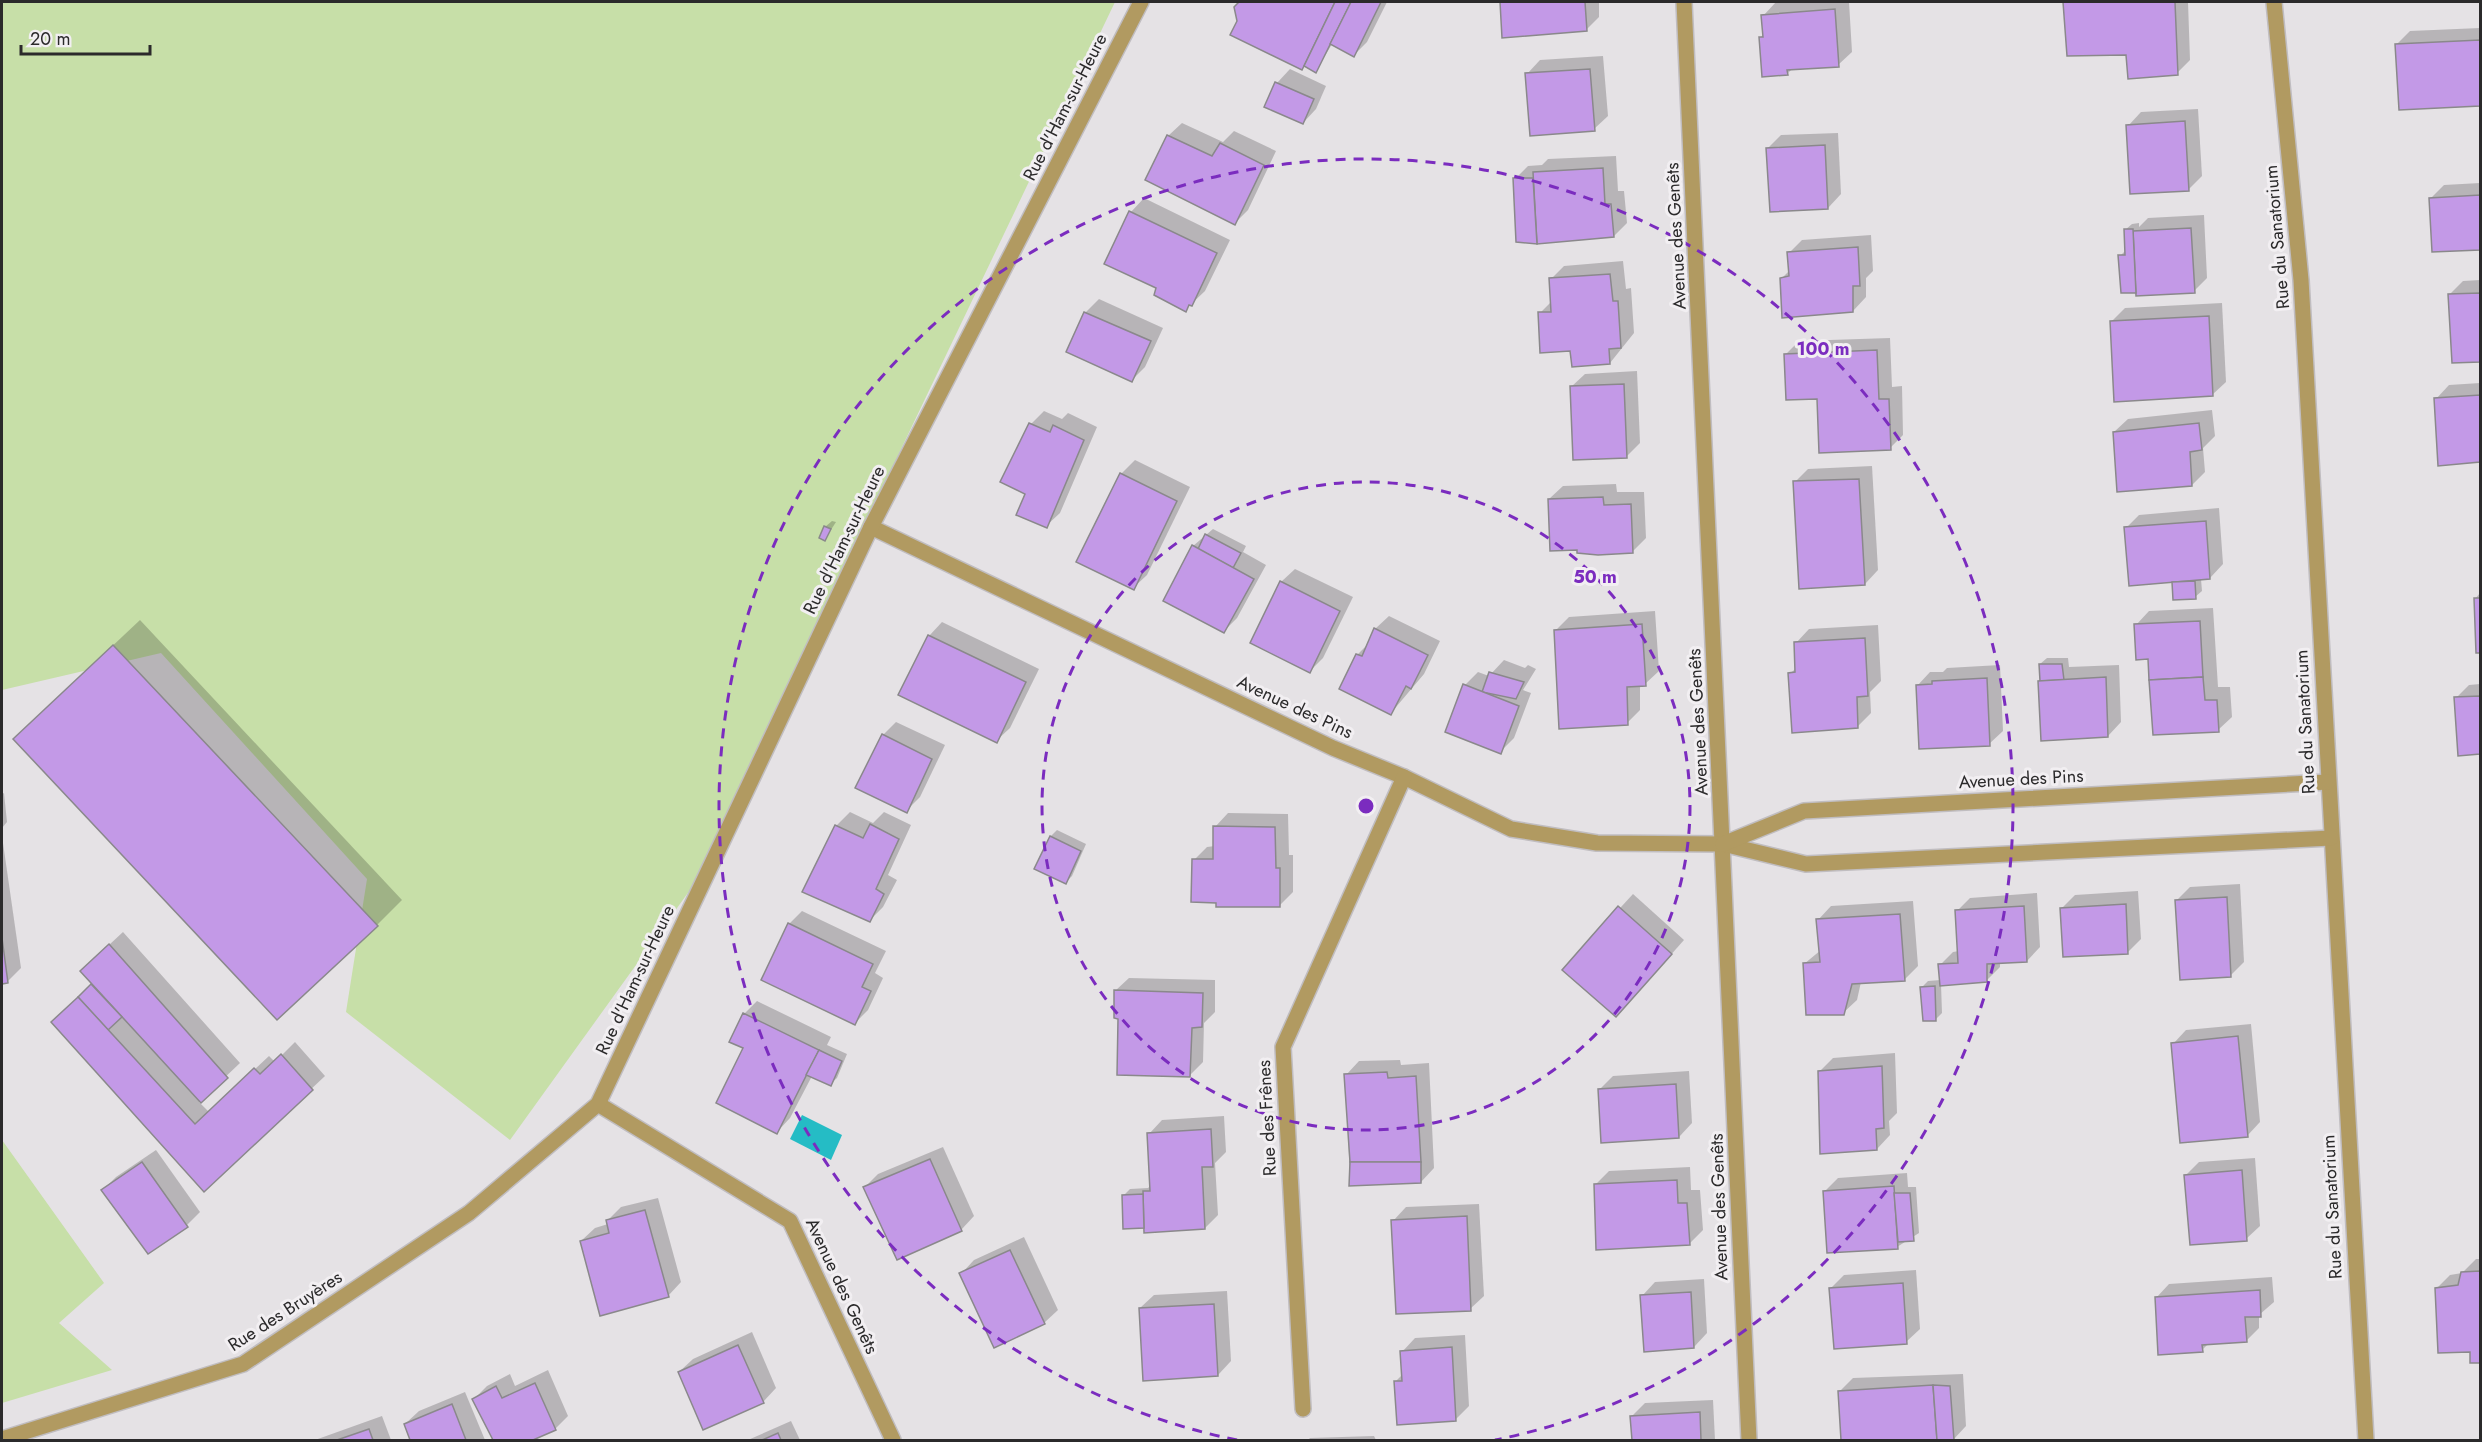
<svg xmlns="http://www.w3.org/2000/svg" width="2482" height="1442" viewBox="0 0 2482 1442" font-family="Jost,sans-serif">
	<rect width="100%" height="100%" fill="#e5e2e5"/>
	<g fill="#c7dfa8">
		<polygon points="2,2 1115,2 690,890 510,1140 346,1012 367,879 161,653 2,690"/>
		<polygon points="2,1140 104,1283 59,1323 112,1370 2,1403"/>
	</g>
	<polygon fill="#25bcc5" points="802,1115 842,1135 831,1160 790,1139"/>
	<g fill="#0003">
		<polygon points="1241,2 1387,2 1367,42 1353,56 1332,44 1316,71 1305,65 1302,68 1238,21 1236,7"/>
		<polygon points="1501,2 1599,2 1599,17 1586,30 1503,36"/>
		<polygon points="1776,2 1849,2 1852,52 1838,65 1793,68 1787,74 1760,38 1764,34 1763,16"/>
		<polygon points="2064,2 2188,2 2190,60 2177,73 2127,53 2068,54"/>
		<polygon points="2480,28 2480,104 2400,108 2397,44 2410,31"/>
		<polygon points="1603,56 1608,116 1594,129 1527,74 1540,60"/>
		<polygon points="1290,69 1326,86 1316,109 1303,123 1277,83"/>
		<polygon points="2198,109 2202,176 2188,190 2128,126 2141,112"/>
		<polygon points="1182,123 1223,142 1234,131 1276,151 1248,210 1235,223 1168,136"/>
		<polygon points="1838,133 1841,194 1828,208 1767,149 1781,135"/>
		<polygon points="1616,156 1618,191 1624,191 1627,223 1614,236 1537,242 1518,241 1515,179 1528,166 1542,165 1548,159"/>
		<polygon points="2480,183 2480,249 2433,251 2431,198 2444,185"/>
		<polygon points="1144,198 1230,240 1205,291 1185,310 1158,288 1106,263 1131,212"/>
		<polygon points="2204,215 2207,278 2194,291 2120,256 2126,250 2125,230 2132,224 2139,223 2139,227 2148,218"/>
		<polygon points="1871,235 1873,271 1866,278 1866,297 1853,311 1781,279 1790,270 1789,253 1802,240"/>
		<polygon points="1623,261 1626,289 1631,288 1634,333 1610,363 1571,350 1540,313 1552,301 1551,279 1564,266"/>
		<polygon points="2480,280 2480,360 2453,362 2449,295 2463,281"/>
		<polygon points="1099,299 1163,328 1145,367 1132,380 1068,351 1086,312"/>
		<polygon points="2222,303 2226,382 2212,395 2112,321 2125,308"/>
		<polygon points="1890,338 1892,387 1902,386 1903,435 1890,448 1818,397 1785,355 1799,341"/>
		<polygon points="1637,371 1640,443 1627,456 1571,387 1585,374"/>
		<polygon points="2480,383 2480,461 2439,464 2436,399 2449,385"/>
		<polygon points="2212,410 2215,436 2203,448 2205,472 2192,485 2114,432 2128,419"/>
		<polygon points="1044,411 1062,419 1068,413 1097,427 1060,513 1046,526 1031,424"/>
		<polygon points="1135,460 1190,487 1147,575 1133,588 1078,561 1121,474"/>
		<polygon points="1872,466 1878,570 1865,584 1795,482 1808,469"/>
		<polygon points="1616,484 1617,492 1644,492 1646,538 1633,551 1549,499 1563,486"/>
		<polygon points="2219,508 2223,564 2210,578 2201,579 2202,591 2195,597 2173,581 2126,528 2139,515"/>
		<polygon points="832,521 836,522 825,539 825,527"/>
		<polygon points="1213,529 1246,546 1243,552 1266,565 1237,618 1224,631 1193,546"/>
		<polygon points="1295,569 1353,597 1323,658 1310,671 1281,582"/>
		<polygon points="2480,593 2480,652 2477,652 2475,599"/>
		<polygon points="2213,608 2218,687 2230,687 2232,717 2218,730 2149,658 2136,625 2149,611"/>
		<polygon points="1655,611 1659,671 1645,684 1640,685 1640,710 1627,723 1556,630 1569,617"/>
		<polygon points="1389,616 1440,641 1424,674 1391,713 1357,655 1369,643 1375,629"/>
		<polygon points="140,620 402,900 377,925 40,714"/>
		<polygon points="942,622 1039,669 1010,728 996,741 929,636"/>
		<polygon points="1878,625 1881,681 1870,692 1871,713 1857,727 1790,674 1797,667 1796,643 1809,629"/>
		<polygon points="2047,658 2068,658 2069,667 2119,665 2121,722 2108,736 2039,681 2042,679 2040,664"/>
		<polygon points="1504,660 1525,668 1528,665 1536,669 1523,690 1531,693 1514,738 1500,752 1465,685 1478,672 1489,676"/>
		<polygon points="2000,665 2003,731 1989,744 1917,686 1930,672 1943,672 1947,668"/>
		<polygon points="2480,684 2480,753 2459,754 2456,698 2469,685"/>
		<polygon points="896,722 945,745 920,797 906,811 883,735"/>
		<polygon points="4,793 7,822 2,828 2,794"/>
		<polygon points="850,812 873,823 884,812 911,825 888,875 897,880 883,907 870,920 836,826"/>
		<polygon points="1228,813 1288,814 1289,855 1293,855 1293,892 1280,905 1194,860 1207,847 1215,846 1215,827"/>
		<polygon points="1057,830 1086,844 1072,876 1066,882 1051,836"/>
		<polygon points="2,836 21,968 7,982 2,983"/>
		<polygon points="2240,884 2244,962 2231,975 2177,900 2190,887"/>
		<polygon points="2138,891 2141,939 2128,952 2062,908 2075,895"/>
		<polygon points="2037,893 2040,947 2027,961 2000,962 2000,967 1987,980 1941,984 1942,1013 1936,1019 1922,987 1928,981 1941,980 1940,965 1953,952 1959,951 1957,911 1970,898"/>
		<polygon points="1633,894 1684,940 1629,1002 1564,969"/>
		<polygon points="1913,901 1918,966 1904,980 1861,982 1857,1000 1843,1013 1804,964 1821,950 1818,920 1831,906"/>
		<polygon points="802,911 886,951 875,973 883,978 868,1010 855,1023 789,924"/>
		<polygon points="123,932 240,1063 199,1102 209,1112 269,1056 275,1062 295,1042 325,1076 204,1190 66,1009 93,983 95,958"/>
		<polygon points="1129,978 1215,980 1215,1012 1204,1023 1203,1062 1190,1075 1120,1018 1115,991"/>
		<polygon points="757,1001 831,1037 827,1045 847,1054 837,1078 830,1084 812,1076 790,1118 777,1132 745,1047 744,1014"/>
		<polygon points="2251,1024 2260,1122 2247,1136 2173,1044 2186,1030"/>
		<polygon points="1895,1053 1897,1113 1889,1121 1890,1135 1877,1149 1819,1072 1833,1058"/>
		<polygon points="1400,1060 1401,1065 1429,1063 1434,1168 1421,1182 1350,1184 1346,1075 1359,1061"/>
		<polygon points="1689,1071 1692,1123 1679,1137 1599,1090 1613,1076"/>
		<polygon points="1224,1116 1226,1152 1215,1163 1218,1215 1205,1228 1145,1226 1124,1195 1130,1189 1148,1188 1151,1185 1149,1134 1162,1120"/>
		<polygon points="943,1147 974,1216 961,1230 865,1187 878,1174"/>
		<polygon points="156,1150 200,1212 187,1225 103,1190 116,1177"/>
		<polygon points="2255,1158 2260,1226 2246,1239 2186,1175 2199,1162"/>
		<polygon points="1690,1167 1691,1190 1700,1190 1703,1230 1690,1243 1595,1185 1609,1171"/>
		<polygon points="1907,1173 1908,1187 1916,1187 1919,1233 1897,1247 1825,1191 1838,1178"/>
		<polygon points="658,1198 681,1282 668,1296 581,1241 595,1228 608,1224 607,1221 621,1207"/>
		<polygon points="1479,1204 1484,1296 1470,1309 1393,1221 1406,1207"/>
		<polygon points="1024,1237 1058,1310 1044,1323 961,1274 974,1260"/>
		<polygon points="2476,1259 2480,1259 2480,1361 2471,1362 2471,1350 2437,1288 2450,1275 2462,1273"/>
		<polygon points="1916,1270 1920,1329 1906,1342 1831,1288 1844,1275"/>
		<polygon points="2272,1277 2274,1302 2259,1315 2259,1328 2246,1341 2209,1343 2202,1350 2156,1298 2169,1284"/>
		<polygon points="1704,1279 1707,1333 1694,1347 1642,1296 1655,1282"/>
		<polygon points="1227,1291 1231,1361 1218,1375 1140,1308 1154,1295"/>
		<polygon points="752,1332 776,1388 763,1402 679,1372 693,1359"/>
		<polygon points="1465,1335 1469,1406 1456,1419 1395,1382 1403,1374 1402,1352 1415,1338"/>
		<polygon points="548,1370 568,1416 555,1429 530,1440 494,1440 474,1399 487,1386 510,1374 515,1386"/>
		<polygon points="1963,1374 1966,1426 1953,1440 1843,1440 1840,1391 1853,1378"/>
		<polygon points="465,1392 485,1440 412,1440 405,1424 419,1411"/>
		<polygon points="1713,1400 1715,1440 1633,1440 1632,1416 1645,1403"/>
		<polygon points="382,1416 391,1440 315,1440"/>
		<polygon points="791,1421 800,1440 748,1440"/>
		<polygon points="1374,1436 1376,1440 1308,1440 1310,1438"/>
	</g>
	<g fill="#c399e7" stroke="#8a888b" stroke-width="1.5">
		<polygon points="1239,2 1335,2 1302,70 1230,35 1237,21 1234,7"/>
		<polygon points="1335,2 1351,2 1316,73 1304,66"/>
		<polygon points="1351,2 1381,2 1354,57 1330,44"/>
		<polygon points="1500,2 1585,2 1587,31 1502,38"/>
		<polygon points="2063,2 2175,2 2178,75 2128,79 2126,55 2067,56"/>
		<polygon points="1835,9 1839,67 1787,70 1788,75 1762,77 1759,37 1763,37 1761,15"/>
		<polygon points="2480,40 2480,106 2399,110 2395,44"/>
		<polygon points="1590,69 1595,131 1530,136 1525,73"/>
		<polygon points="1275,82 1314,99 1303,124 1264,107"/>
		<polygon points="2185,121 2189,191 2130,194 2126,125"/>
		<polygon points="1167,135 1212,156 1220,143 1264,165 1235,225 1145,180"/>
		<polygon points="1825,145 1828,209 1770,212 1766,148"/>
		<polygon points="1603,168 1605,204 1611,204 1614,237 1537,244 1533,172"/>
		<polygon points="1513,178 1533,178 1537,244 1516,242"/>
		<polygon points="2480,195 2480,250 2432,252 2429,198"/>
		<polygon points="1129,211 1217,253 1192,306 1189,305 1186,312 1154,295 1156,288 1104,264"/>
		<polygon points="2191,228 2195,293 2136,296 2133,231"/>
		<polygon points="2124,229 2133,229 2136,293 2121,293 2118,255 2125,255"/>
		<polygon points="1858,247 1860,286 1853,286 1853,312 1782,318 1780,278 1789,276 1787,252"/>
		<polygon points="1610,274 1613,301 1618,301 1621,348 1609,349 1610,364 1572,367 1570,351 1540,353 1538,312 1551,312 1549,278"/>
		<polygon points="2480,293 2480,362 2452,363 2448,294"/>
		<polygon points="1084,312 1151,341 1132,382 1066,352"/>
		<polygon points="2209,316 2213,396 2114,402 2110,321"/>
		<polygon points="1877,350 1879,399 1889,399 1891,450 1819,453 1817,399 1786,400 1784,354"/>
		<polygon points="1624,384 1627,458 1573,460 1570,386"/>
		<polygon points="2480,395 2480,462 2438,466 2434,398"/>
		<polygon points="1029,423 1050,432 1053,425 1084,440 1047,528 1016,515 1025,494 1000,482"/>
		<polygon points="2199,423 2202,450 2190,452 2192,486 2117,492 2113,432"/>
		<polygon points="1120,473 1177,501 1134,590 1076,562"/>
		<polygon points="1859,479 1865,585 1799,589 1793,481"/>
		<polygon points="1603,497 1604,505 1631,504 1633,553 1598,555 1577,553 1577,550 1550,551 1548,499"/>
		<polygon points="2206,521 2210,579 2129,586 2124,527"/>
		<polygon points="824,526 831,529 825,541 819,538"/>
		<polygon points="1205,534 1241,553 1233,568 1198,549"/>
		<polygon points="1192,545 1254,579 1224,633 1163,601"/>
		<polygon points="1280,581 1340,611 1310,673 1250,643"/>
		<polygon points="2195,581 2196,599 2173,600 2172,582"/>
		<polygon points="2474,598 2480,598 2480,653 2476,653"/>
		<polygon points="2200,621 2203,677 2149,680 2148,659 2136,660 2134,624"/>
		<polygon points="1642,624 1646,686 1627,687 1628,725 1559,729 1554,630"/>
		<polygon points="1374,628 1428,655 1411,689 1406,686 1391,715 1339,689 1356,654 1362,656"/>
		<polygon points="928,635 1026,682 997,743 898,695"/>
		<polygon points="1865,638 1868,696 1857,697 1858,728 1792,733 1788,673 1795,672 1794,642"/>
		<polygon points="113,645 378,926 277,1020 13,739"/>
		<polygon points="2039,664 2062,664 2064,680 2040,681"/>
		<polygon points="1489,672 1524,682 1516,699 1482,692"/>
		<polygon points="2106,677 2108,737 2041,741 2038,681"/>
		<polygon points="2203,677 2205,700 2217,700 2219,732 2153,735 2149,680"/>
		<polygon points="1987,678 1990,746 1919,749 1916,685 1932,684 1932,681"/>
		<polygon points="1463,684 1519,706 1501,754 1445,732"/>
		<polygon points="2480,696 2480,754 2458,756 2454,697"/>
		<polygon points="882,734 932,759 907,813 855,788"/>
		<polygon points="870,824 899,839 876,889 884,894 870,922 802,892 835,825 863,838"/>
		<polygon points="1213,826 1275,827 1276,868 1280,868 1280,907 1216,907 1216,903 1191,902 1192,859 1213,859"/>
		<polygon points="1050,836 1081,851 1066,884 1034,869"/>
		<polygon points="2227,897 2231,977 2180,980 2175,900"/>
		<polygon points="2126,904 2128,954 2063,957 2060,908"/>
		<polygon points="1618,906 1672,954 1616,1017 1562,970"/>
		<polygon points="2024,906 2027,962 1987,964 1987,982 1940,986 1938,964 1958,963 1955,910"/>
		<polygon points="1900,914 1905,981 1852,984 1844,1015 1806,1015 1803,963 1820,962 1816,919"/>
		<polygon points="788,923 873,964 862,987 871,991 855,1025 761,980"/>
		<polygon points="2,938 8,983 2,984"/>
		<polygon points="109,944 228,1078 201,1103 80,971"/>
		<polygon points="91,984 122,1017 108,1030 78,997"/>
		<polygon points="1935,986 1936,1021 1923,1021 1920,987"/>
		<polygon points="1114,990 1203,993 1202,1027 1192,1028 1190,1077 1117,1075 1118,1019 1114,1018"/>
		<polygon points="78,997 195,1124 254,1068 260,1074 281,1054 313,1090 204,1192 51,1022"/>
		<polygon points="743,1013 819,1050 777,1134 716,1103 743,1048 729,1042"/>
		<polygon points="2238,1036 2248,1137 2180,1143 2171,1043"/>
		<polygon points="819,1050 842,1061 831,1086 806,1075"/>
		<polygon points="1882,1066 1884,1128 1876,1129 1877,1150 1820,1154 1818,1071"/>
		<polygon points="1387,1072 1388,1078 1416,1076 1421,1162 1350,1162 1344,1074"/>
		<polygon points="1676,1084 1679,1138 1601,1143 1598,1089"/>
		<polygon points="1211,1129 1213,1167 1202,1167 1205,1229 1144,1233 1143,1191 1150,1191 1147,1133"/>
		<polygon points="930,1159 962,1231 897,1260 863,1187"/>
		<polygon points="142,1162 188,1227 148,1254 101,1190"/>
		<polygon points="1350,1162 1421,1162 1421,1183 1349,1186"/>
		<polygon points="2242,1170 2247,1241 2190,1245 2184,1175"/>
		<polygon points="1677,1180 1678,1203 1687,1203 1690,1245 1596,1250 1594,1184"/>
		<polygon points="1894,1186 1898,1249 1827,1253 1823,1191"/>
		<polygon points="1894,1193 1910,1193 1914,1241 1898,1242"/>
		<polygon points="1143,1194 1144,1228 1123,1229 1122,1195"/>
		<polygon points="645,1210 669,1297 600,1316 580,1241 609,1233 606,1220"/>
		<polygon points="1467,1216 1471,1311 1396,1314 1391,1220"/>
		<polygon points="1010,1250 1045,1324 994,1348 959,1273"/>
		<polygon points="2480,1271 2480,1363 2470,1363 2470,1352 2438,1353 2435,1288 2458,1285 2461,1272"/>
		<polygon points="1903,1283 1907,1344 1834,1349 1829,1288"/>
		<polygon points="2260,1290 2261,1317 2245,1317 2247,1342 2202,1345 2203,1352 2158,1355 2155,1297"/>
		<polygon points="1691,1292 1694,1348 1644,1352 1640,1295"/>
		<polygon points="1214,1304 1218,1376 1143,1381 1139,1308"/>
		<polygon points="738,1345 764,1403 703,1430 678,1372"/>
		<polygon points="1452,1347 1456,1421 1397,1425 1394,1381 1402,1381 1400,1351"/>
		<polygon points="535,1383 556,1430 533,1440 493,1440 472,1399 496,1386 502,1398"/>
		<polygon points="1933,1385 1937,1440 1841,1440 1838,1391"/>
		<polygon points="1933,1385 1950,1386 1954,1440 1937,1440"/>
		<polygon points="452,1404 466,1440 410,1440 404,1424"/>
		<polygon points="1700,1412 1701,1440 1632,1440 1630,1416"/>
		<polygon points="369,1429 373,1440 337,1440"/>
		<polygon points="778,1433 781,1440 762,1440"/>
	</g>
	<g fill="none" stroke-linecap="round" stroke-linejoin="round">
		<defs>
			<g id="minor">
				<polyline points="1684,2 1749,1440"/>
				<polyline points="2274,2 2301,280 2366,1440"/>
				<polyline points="871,527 1333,748 1404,777 1511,829 1597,843 1723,844 1806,864 2331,838"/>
				<polyline points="1723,844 1804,811 2328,782"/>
				<polyline points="598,1104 790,1221 893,1440"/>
				<polyline points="1303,1409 1283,1047 1404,777"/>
				<polyline points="2,1439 243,1364 469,1213 598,1104 871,527 1141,2"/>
			</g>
		</defs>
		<use href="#minor" stroke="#c0bdc0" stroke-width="18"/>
		<use href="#minor" stroke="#b19a61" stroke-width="15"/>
	</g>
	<g fill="none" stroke="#7b2cbf" stroke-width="3" stroke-dasharray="10 8">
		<circle cx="1366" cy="806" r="324"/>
		<path d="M1237 1440A647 647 0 1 1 1495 1440"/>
	</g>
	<g text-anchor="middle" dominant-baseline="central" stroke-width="6" stroke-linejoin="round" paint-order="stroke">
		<g font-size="18" fill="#2b2a2b" stroke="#f2eff2">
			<text transform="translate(1065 107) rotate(-63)">Rue d'Ham-sur-Heure</text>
			<text transform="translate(1676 236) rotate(-93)">Avenue des Genêts</text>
			<text transform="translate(2277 237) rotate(-95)">Rue du Sanatorium</text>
			<text transform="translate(844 540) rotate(-64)">Rue d'Ham-sur-Heure</text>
			<text transform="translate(1295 707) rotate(25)">Avenue des Pins</text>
			<text transform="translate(1698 722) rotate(-93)">Avenue des Genêts</text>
			<text transform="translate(2305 722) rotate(-93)">Rue du Sanatorium</text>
			<text transform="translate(2021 779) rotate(-3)">Avenue des Pins</text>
			<text transform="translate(635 980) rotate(-65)">Rue d'Ham-sur-Heure</text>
			<text transform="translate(1267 1118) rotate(-93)">Rue des Frênes</text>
			<text transform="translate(1719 1207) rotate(-92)">Avenue des Genêts</text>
			<text transform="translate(2332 1207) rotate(-93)">Rue du Sanatorium</text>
			<text transform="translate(842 1286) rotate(65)">Avenue des Genêts</text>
			<text transform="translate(285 1311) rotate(-33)">Rue des Bruyères</text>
		</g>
	</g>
	<circle cx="1366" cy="806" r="9" fill="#7b2cbf" stroke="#f2eff2" stroke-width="3"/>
	<g font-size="18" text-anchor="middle" font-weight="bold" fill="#7b2cbf" stroke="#f2eff2" stroke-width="6" stroke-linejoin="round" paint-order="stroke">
		<text x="1823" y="355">100 m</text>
		<text x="1595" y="583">50 m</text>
	</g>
	<rect width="2482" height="1442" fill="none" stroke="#2b2a2b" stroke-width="6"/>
	<path d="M21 45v9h129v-9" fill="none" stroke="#2b2a2b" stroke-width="3"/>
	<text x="30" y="45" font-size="18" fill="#2b2a2b" stroke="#f2eff2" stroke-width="4.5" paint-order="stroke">20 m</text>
</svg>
